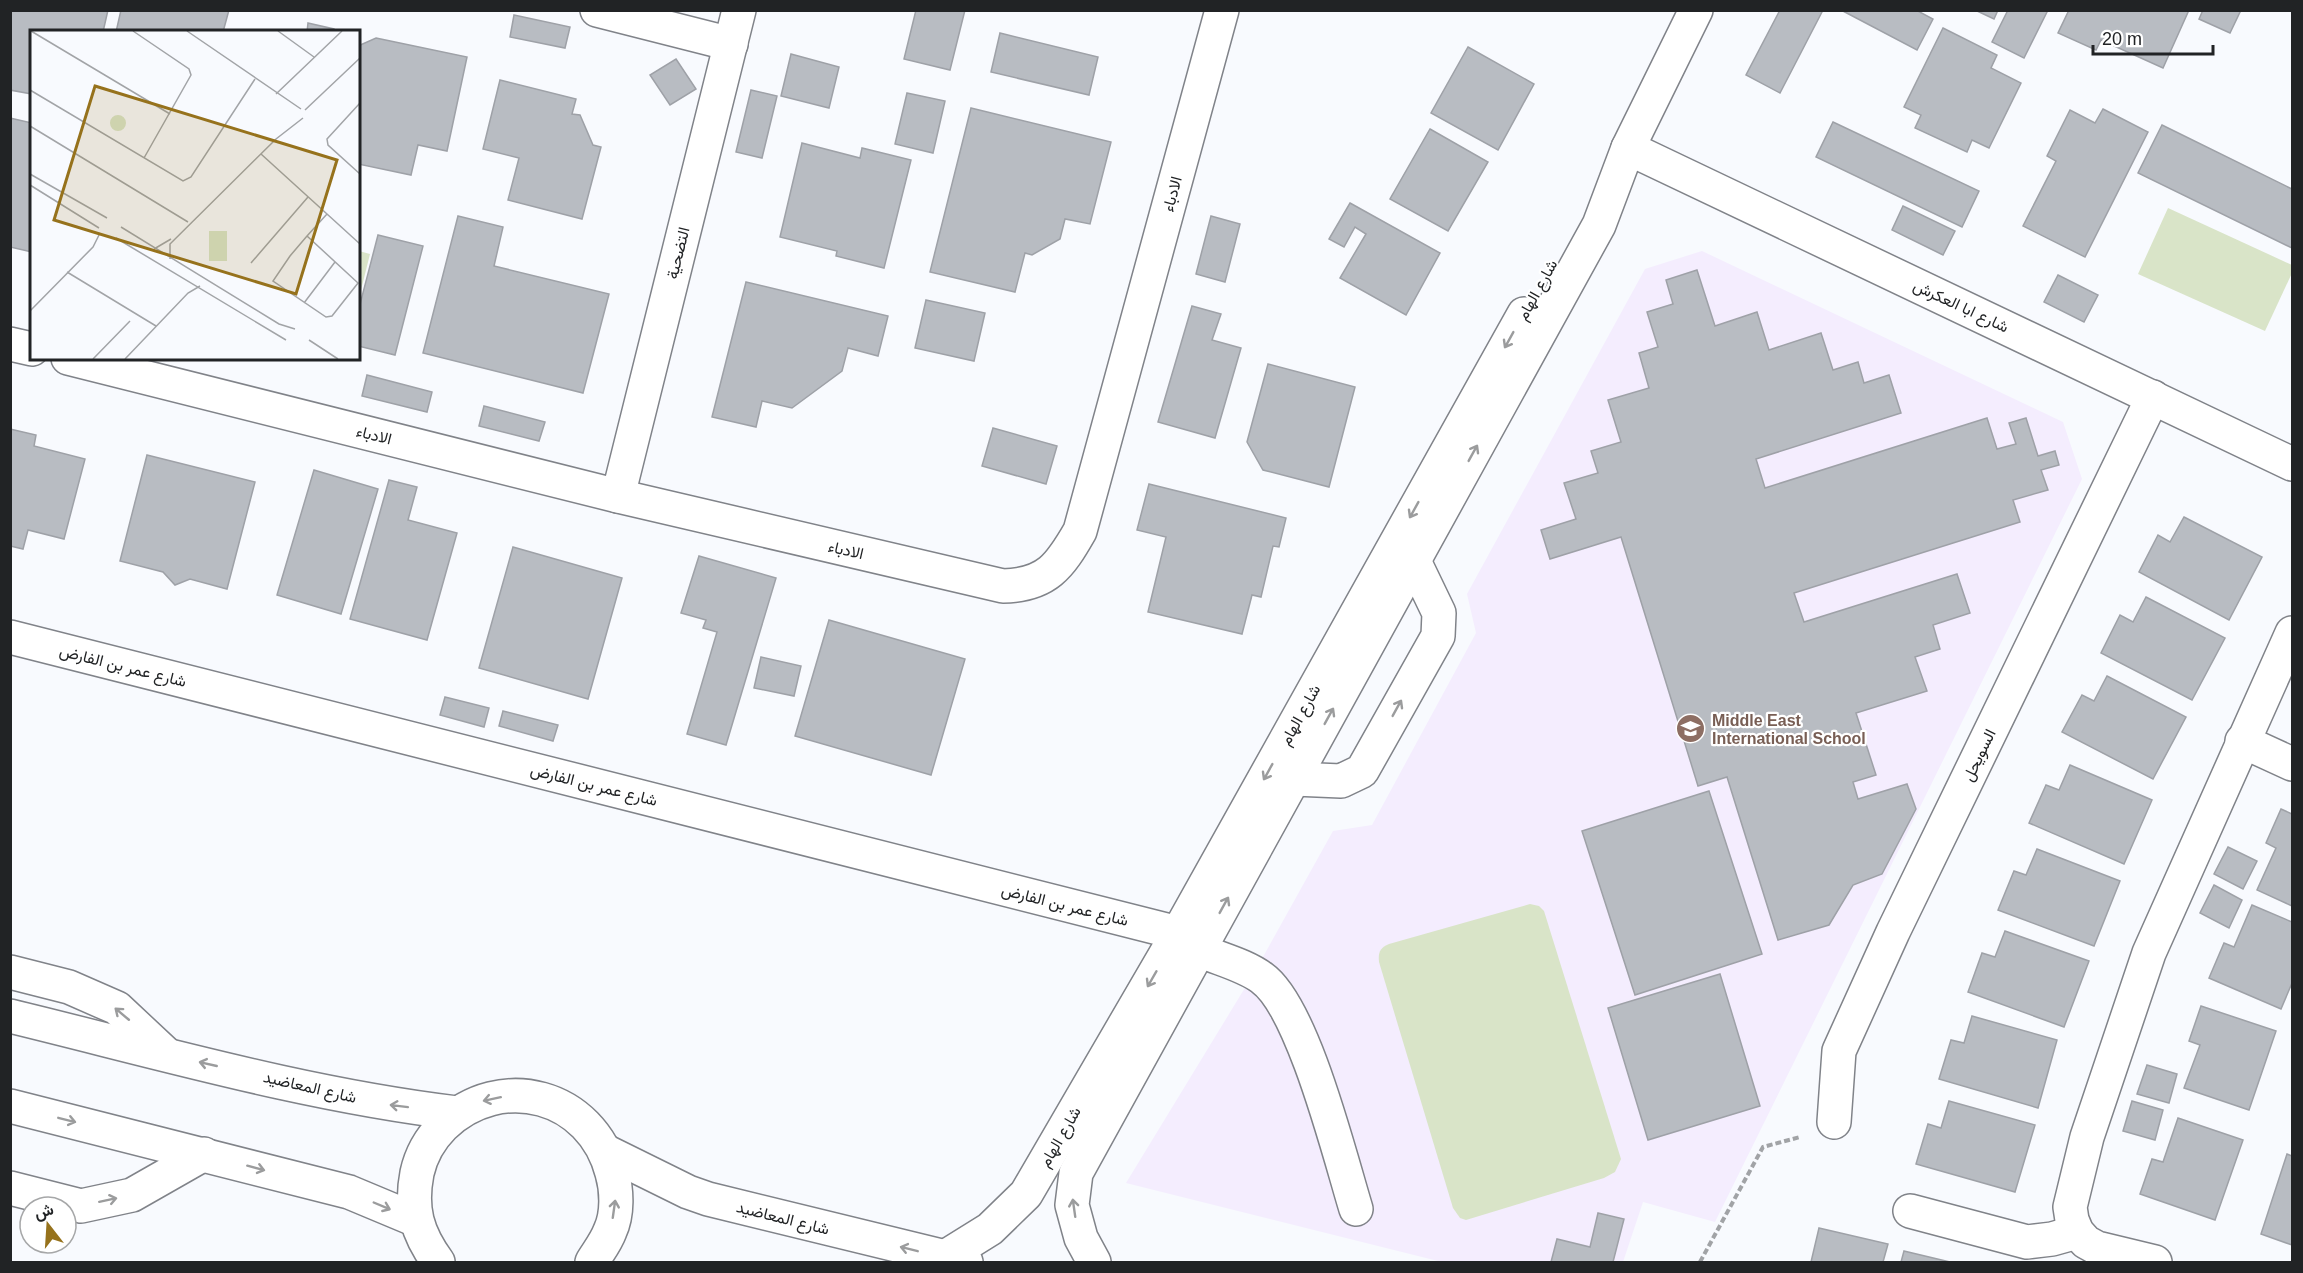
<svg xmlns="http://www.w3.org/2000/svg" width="2303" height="1273" viewBox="0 0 2303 1273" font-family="Helvetica,Vazirmatn,sans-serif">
	<rect width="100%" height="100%" fill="#f8fafe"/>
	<polygon fill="#f4edfe" points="1702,251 2063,422 2082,479 1715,1222 1643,1202 1623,1262 1442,1262 1126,1183 1254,973 1333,831 1372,825 1476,633 1467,594 1645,269"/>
	<g fill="#d9e4c8">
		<polygon points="2168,208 2292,265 2292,273 2265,331 2138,274"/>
		<polygon points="359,251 370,254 359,298 358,251"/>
		<path d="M1530,904L1539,906L1544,911L1621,1159L1615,1172L1604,1178L1466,1220L1460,1218L1453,1208L1379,962C1378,952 1380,948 1389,944Z"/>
	</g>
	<g fill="#b8bcc2" stroke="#9ea1a7" stroke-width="1.5">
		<polygon points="10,10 108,10 103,32 32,32 32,94 10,90"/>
		<polygon points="121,10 229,10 223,32 116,32"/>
		<polygon points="916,10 965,10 950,70 904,59"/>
		<polygon points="1780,10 1823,10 1780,93 1746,75"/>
		<polygon points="1841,10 1916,10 1933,19 1917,50"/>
		<polygon points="1975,10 1998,10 1994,19"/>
		<polygon points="2008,10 2048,10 2024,58 1992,42"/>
		<polygon points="2069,10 2189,10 2163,68 2101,40 2096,50 2058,33"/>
		<polygon points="2203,10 2241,10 2230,33 2199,19"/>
		<polygon points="514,15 570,27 565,48 510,37"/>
		<polygon points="308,23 334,29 335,32 307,32"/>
		<polygon points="1943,28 1997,55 1991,68 2021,83 1989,148 1972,140 1967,152 1915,128 1921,115 1904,107"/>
		<polygon points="1000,33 1098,57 1089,95 991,72"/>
		<polygon points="376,38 467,57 447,151 418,145 411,175 358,164 358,46"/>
		<polygon points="1468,47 1534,84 1498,150 1431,113"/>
		<polygon points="791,54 839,67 829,108 781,96"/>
		<polygon points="676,59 696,89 670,105 650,75"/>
		<polygon points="500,80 576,99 572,114 580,115 593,145 601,147 582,219 508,200 519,158 483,149"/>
		<polygon points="751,90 777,96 762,158 736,152"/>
		<polygon points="907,93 945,101 933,153 895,144"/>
		<polygon points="971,108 1111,142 1090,224 1065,219 1060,239 1032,255 1025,253 1015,292 930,272"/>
		<polygon points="2103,109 2148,132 2085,257 2023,226 2056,161 2047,156 2070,110 2095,123"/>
		<polygon points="10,118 32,123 32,252 10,247"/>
		<polygon points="1833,122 1979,191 1962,227 1816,157"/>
		<polygon points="2162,125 2292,189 2292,248 2138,173"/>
		<polygon points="1430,129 1488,162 1448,231 1390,199"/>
		<polygon points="802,143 860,158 862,148 911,160 884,268 836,256 837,251 780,237"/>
		<polygon points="1350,203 1440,253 1406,315 1340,278 1366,234 1355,227 1344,247 1329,239"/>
		<polygon points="1903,206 1955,231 1943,255 1892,230"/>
		<polygon points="458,216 503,227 494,266 609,294 583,393 423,353"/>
		<polygon points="1211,216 1240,224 1225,282 1196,274"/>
		<polygon points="378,235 423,246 395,355 358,346 358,312"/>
		<polygon points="1697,270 1715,326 1757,312 1769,350 1821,333 1833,370 1858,362 1864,383 1889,375 1901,413 1756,459 1765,488 1987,418 1997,449 2016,444 2009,423 2026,418 2038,456 2055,451 2059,465 2041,470 2048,490 2013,500 2020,522 1794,593 1804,622 1957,574 1970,613 1933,625 1940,649 1915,657 1927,691 1856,713 1876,775 1853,782 1858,799 1907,784 1916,809 1882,874 1853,885 1829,925 1778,940 1727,777 1698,786 1621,537 1550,559 1541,530 1576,519 1564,483 1598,473 1591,451 1621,442 1608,400 1649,388 1639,353 1658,347 1647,312 1673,304 1666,280"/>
		<polygon points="2058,275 2098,295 2084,322 2044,302"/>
		<polygon points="746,282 888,316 878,356 848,348 842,371 792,408 762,401 756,427 712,417"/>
		<polygon points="926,300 985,313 974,361 915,348"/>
		<polygon points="1192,306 1221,314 1212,340 1241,348 1215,438 1158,422"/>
		<polygon points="1268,364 1355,387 1329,487 1263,470 1247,442"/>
		<polygon points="367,375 432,392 427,412 362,396"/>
		<polygon points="484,406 545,422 539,441 479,426"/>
		<polygon points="993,428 1057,446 1046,484 982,466"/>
		<polygon points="10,429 36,435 34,446 85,459 64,539 28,530 23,549 10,546"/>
		<polygon points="147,455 255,482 227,589 190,579 175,585 163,572 120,561"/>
		<polygon points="314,470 378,489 341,614 277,595"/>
		<polygon points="389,480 417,487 408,520 457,533 427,640 350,619"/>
		<polygon points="1149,484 1286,518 1279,547 1273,546 1261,597 1252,595 1242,634 1148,612 1166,537 1137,530"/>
		<polygon points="2184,517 2262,557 2229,620 2139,572 2158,535 2170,542"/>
		<polygon points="513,547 622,578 588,699 479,668"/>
		<polygon points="699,556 776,578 726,745 687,734 717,632 703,628 706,620 681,613"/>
		<polygon points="2146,597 2225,638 2192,700 2101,653 2120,615 2133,622"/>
		<polygon points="829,620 965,659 931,775 795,736"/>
		<polygon points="761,657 801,666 794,696 754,688"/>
		<polygon points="2107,676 2186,717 2153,779 2062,732 2082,695 2094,701"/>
		<polygon points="445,697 489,708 484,727 440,715"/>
		<polygon points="503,711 558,725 553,741 499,726"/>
		<polygon points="2070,765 2152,800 2124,864 2029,823 2046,785 2059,790"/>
		<polygon points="1709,791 1762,954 1635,995 1582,831"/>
		<polygon points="2281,809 2292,814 2292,906 2257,890 2276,848 2266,843"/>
		<polygon points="2228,847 2257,861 2243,889 2214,874"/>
		<polygon points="2037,849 2120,881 2094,946 1998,910 2014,871 2026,875"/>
		<polygon points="2214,885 2242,900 2229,928 2200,913"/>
		<polygon points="2252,905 2292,922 2292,983 2281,1009 2209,978 2224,943 2234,947"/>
		<polygon points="2005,931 2089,961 2064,1027 1968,992 1982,953 1995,957"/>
		<polygon points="1720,974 1760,1106 1648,1140 1608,1008"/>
		<polygon points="2201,1006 2276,1031 2249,1110 2184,1088 2200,1045 2189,1041"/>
		<polygon points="1972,1016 2057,1040 2038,1108 1939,1079 1951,1040 1964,1043"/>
		<polygon points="2147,1065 2177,1074 2169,1103 2137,1094"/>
		<polygon points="1949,1101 2035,1125 2015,1192 1916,1164 1928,1124 1941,1128"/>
		<polygon points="2132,1101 2163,1110 2155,1140 2123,1131"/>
		<polygon points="2178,1118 2243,1140 2215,1220 2140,1194 2152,1159 2163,1162"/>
		<polygon points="2287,1154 2292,1156 2292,1245 2261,1234"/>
		<polygon points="1598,1213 1624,1219 1613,1262 1551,1262 1557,1239 1590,1247"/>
		<polygon points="1819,1228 1888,1244 1883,1262 1811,1262"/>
		<polygon points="1904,1251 1950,1262 1901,1262"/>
	</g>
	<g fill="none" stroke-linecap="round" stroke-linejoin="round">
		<defs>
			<g id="minor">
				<polyline points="597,10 731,44"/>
				<polyline points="1628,148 2292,464"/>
				<polyline points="10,344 32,349"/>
				<path d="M68,358L618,496L1003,586C1047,585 1060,566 1080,531L1222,10"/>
				<polyline points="618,496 739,10"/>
				<polyline points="10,637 1178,933"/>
				<polyline points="2242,741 2292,764"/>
				<polyline points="1294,779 1341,781 1362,771 1438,636 1439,613 1414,561"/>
				<path d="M1199,950C1219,959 1245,965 1262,978C1303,1007 1340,1157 1356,1209"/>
				<polyline points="10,972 69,987 117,1008 164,1052"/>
				<path d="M10,1016C158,1052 306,1095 457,1113"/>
				<polyline points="10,1106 349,1192 416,1220"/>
				<polyline points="1834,1122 1839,1051 1893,932 2153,397"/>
				<polyline points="607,1152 688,1192 708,1199 966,1262"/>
				<polyline points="10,1188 81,1206 132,1195 204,1154"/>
				<polyline points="1910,1211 2027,1242 2052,1239 2077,1232"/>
				<polyline points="945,1257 990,1229 1026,1194 1178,933 1524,314"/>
				<path d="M438,1262C417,1233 410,1209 417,1173C421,1155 430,1139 443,1126C501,1070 592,1095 612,1173C617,1190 618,1214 610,1231C606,1242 598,1252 592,1262"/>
				<polyline points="1094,1262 1081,1238 1072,1205 1076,1173 1599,225 1628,148 1696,10"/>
				<polyline points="2155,1262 2097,1248 2086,1242 2077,1232 2072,1220 2070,1207 2087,1137 2149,953 2292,633"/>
			</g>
		</defs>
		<use href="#minor" stroke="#808389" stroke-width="36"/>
		<polyline stroke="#a1a3a6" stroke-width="4" stroke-dasharray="6 3" stroke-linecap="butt" points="1700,1262 1763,1147 1800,1137"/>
		<use href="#minor" stroke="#fff" stroke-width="33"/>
	</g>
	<defs><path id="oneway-shaft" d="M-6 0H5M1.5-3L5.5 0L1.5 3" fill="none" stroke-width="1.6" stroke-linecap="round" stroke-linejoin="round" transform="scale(1.5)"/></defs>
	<g stroke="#9b9c9d">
		<use href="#oneway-shaft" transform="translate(1509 340) rotate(119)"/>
		<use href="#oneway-shaft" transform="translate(1473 453) rotate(-61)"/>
		<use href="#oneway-shaft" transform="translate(1414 510) rotate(119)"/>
		<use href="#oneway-shaft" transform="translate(1397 708) rotate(-61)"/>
		<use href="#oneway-shaft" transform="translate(1329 716) rotate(-61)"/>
		<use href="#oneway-shaft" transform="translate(1268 772) rotate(119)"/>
		<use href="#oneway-shaft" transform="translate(1224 905) rotate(-61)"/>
		<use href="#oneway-shaft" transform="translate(1152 979) rotate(120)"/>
		<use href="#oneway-shaft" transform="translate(122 1014) rotate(-140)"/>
		<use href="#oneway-shaft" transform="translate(208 1064) rotate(-167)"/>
		<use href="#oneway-shaft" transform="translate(492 1099) rotate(168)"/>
		<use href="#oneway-shaft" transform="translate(399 1106) rotate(-173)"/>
		<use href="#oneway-shaft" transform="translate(67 1120) rotate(14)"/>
		<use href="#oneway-shaft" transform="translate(256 1168) rotate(15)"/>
		<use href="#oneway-shaft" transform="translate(108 1200) rotate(-12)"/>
		<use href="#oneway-shaft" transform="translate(382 1206) rotate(23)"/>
		<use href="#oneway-shaft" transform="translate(1074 1208) rotate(-98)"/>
		<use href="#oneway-shaft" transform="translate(614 1209) rotate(-82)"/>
		<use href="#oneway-shaft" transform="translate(909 1249) rotate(-166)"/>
	</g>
	<defs>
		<symbol id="school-disc" viewBox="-11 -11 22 22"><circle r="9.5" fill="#8d6e63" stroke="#fff"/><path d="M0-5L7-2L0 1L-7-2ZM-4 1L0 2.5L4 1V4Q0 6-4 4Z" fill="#fff"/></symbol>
	</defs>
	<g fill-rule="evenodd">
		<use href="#school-disc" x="1674" y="712" width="33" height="33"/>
	</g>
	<g text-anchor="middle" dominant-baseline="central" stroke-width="4.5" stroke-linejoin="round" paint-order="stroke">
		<g font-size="16" fill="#212325" stroke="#fff">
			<text transform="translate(1172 194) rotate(-75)">الادباء</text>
			<text transform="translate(678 253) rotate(-76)">التضحية</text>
			<text transform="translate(1537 290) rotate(-61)">شارع الهام</text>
			<text transform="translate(1961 306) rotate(25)">شارع ابا العكرش</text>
			<text transform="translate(374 435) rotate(14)">الادباء</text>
			<text transform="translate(846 550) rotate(13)">الادباء</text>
			<text transform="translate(123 666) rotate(14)">شارع عمر بن الفارض</text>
			<text transform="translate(1300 715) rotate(-61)">شارع الهام</text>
			<text transform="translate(1979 755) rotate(-64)">السويحل</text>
			<text transform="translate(594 785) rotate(14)">شارع عمر بن الفارض</text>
			<text transform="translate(1065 905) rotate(14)">شارع عمر بن الفارض</text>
			<text transform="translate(310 1087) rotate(13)">شارع المعاضيد</text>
			<text transform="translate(1060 1137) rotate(-60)">شارع الهام</text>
			<text transform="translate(783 1218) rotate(14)">شارع المعاضيد</text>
		</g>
		<g font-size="16" font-weight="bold" fill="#785e54" stroke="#fff" text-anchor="start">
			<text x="1712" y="720">Middle East<tspan x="1712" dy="18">International School</tspan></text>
		</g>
	</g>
	<g transform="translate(30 30)">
		<rect width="330" height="330" fill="#f8fafe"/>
		<path d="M80 93a8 8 0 1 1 16 0a8 8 0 1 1-16 0ZM179,201H197V231H179Z" fill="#d9e4c8"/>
		<path fill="none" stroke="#a2a4a7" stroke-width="1.5" d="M1,1L140,84M103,1L159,39L161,45L114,128M157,1L271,79M248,1L284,27M0,60L153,151L161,147L225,49M246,64L312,1M330,73L297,109L298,115L330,144M275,80L330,28M0,96L158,192M231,124L330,214M0,144L77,188M0,155L69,198M91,197L249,294L265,299M277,206L328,253L302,286L296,287L243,251L260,226L277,206L297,184M86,208L256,310M124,219L141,209M140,229V214L246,109L273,88M221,233L278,167M37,242L126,296M274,273L305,232M0,281L63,217L70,203M279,310L308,329M63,329L100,291M95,329L158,263L170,256"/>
		<path fill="#96721c" fill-opacity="0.15" stroke="#96721c" stroke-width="3" d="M65,56L307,130L266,264L24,190Z"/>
		<rect width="330" height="330" fill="none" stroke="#212325" stroke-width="3"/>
	</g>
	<rect width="2303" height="1273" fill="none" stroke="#212325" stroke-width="24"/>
	<g transform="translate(48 1225) rotate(343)"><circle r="28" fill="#ffffff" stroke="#a6a7a8" stroke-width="1.5"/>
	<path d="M0-4.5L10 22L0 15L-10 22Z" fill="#96721c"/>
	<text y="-9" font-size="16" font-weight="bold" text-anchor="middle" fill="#212325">ش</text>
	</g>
	<path d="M2093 45v9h120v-9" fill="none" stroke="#212325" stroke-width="3"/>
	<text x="2102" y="45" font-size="18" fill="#212325" stroke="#ffffff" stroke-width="4.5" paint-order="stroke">20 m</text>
</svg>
